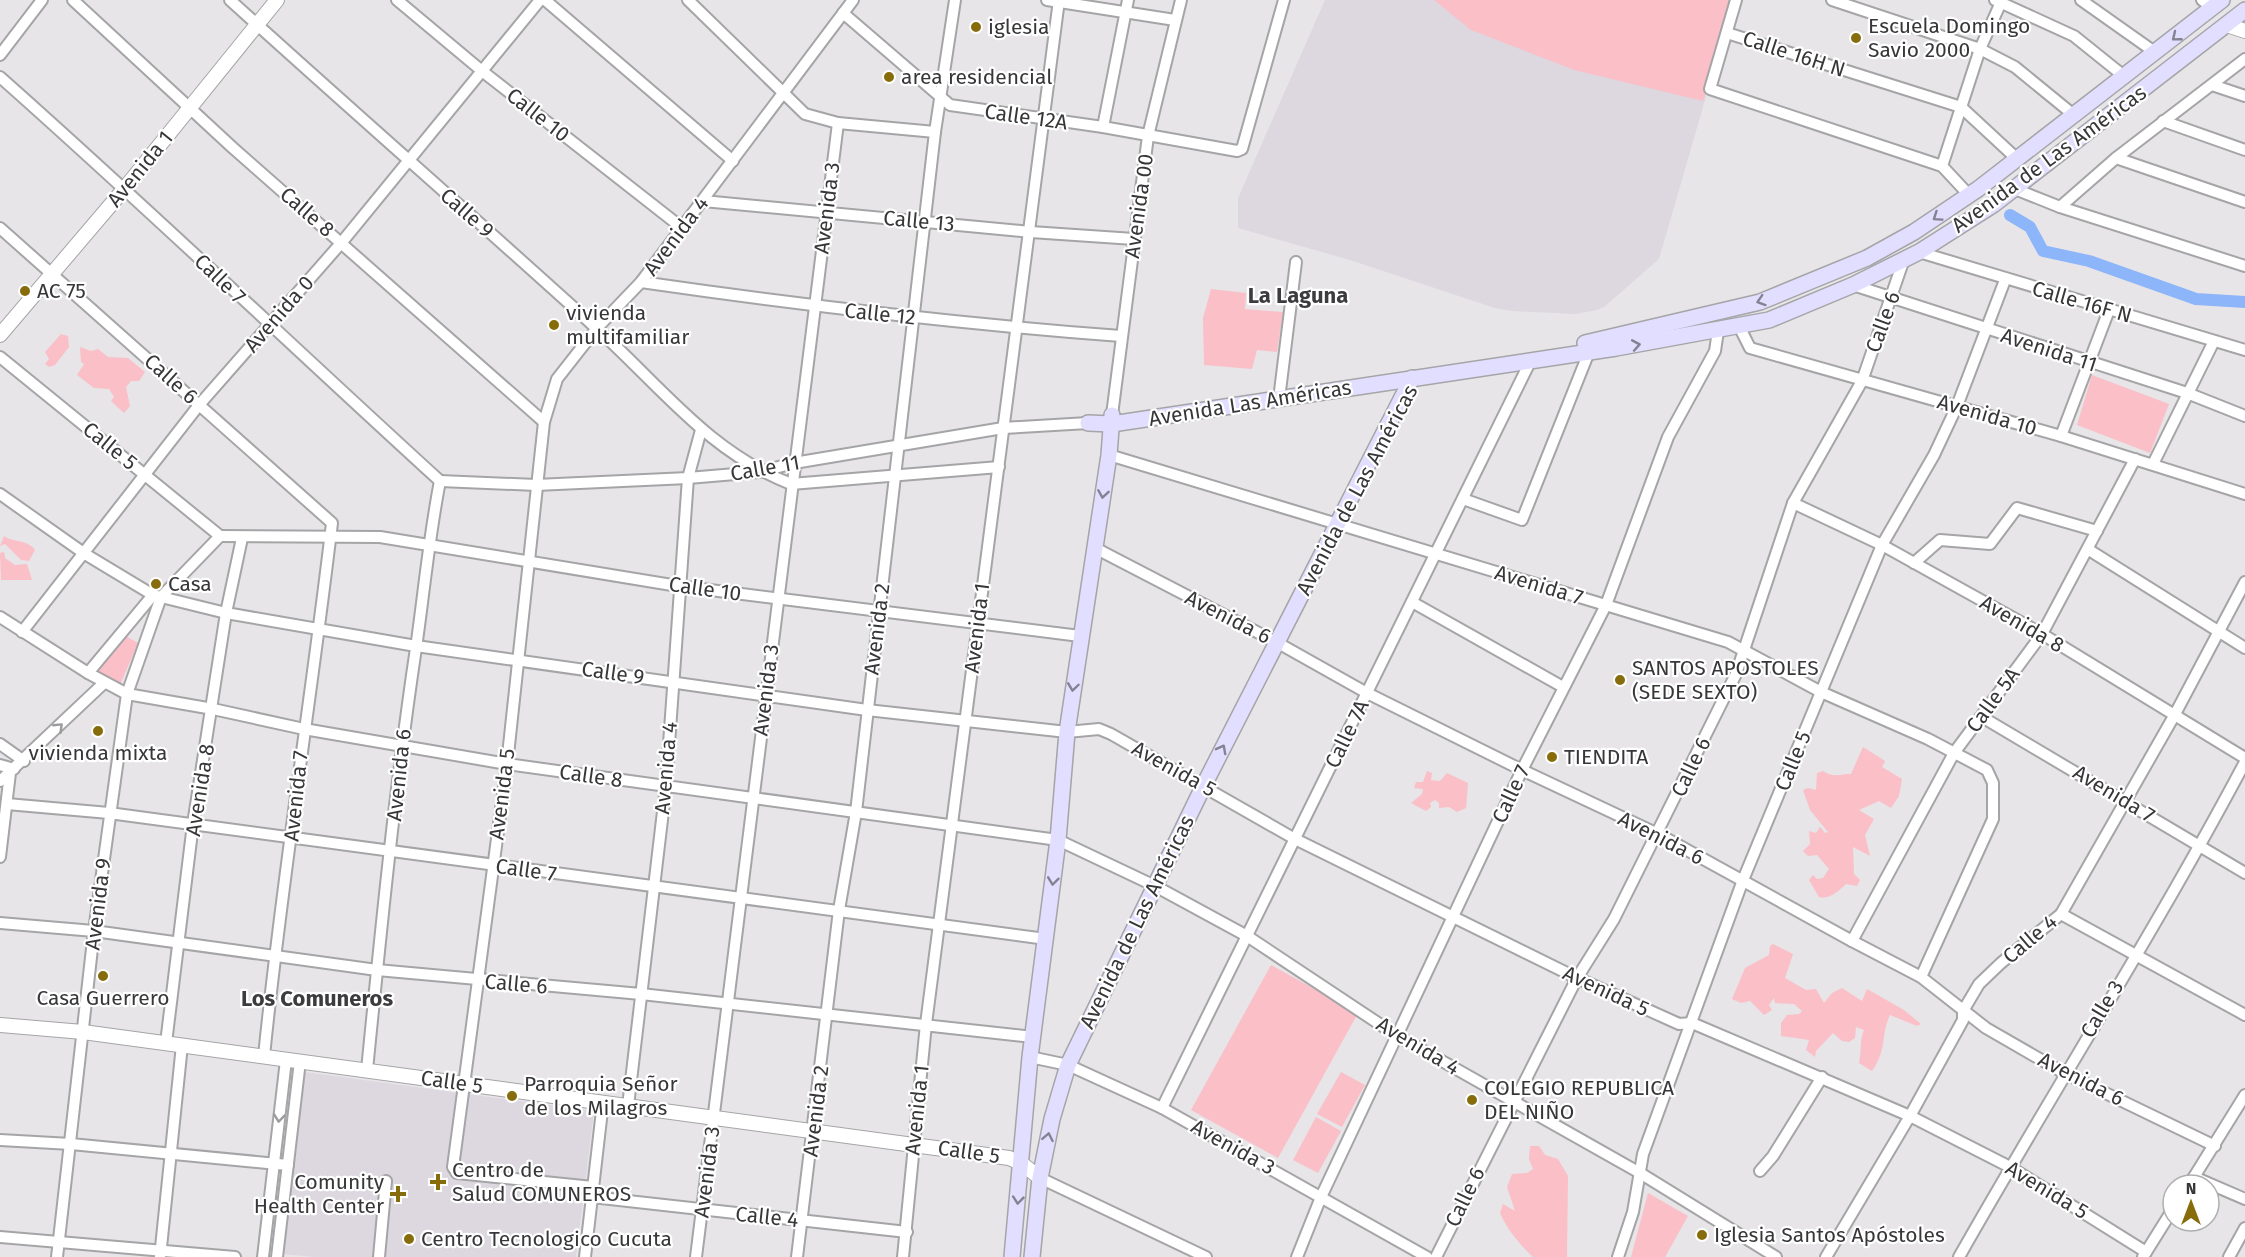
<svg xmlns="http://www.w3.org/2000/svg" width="2245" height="1257" viewBox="0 0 2245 1257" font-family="'Fira Sans',sans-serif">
	<rect width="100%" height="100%" fill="#e7e5e8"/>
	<g fill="#ddd7e0">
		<polygon points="1325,0 1734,0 1659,259 1604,307 1597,310 1576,314 1512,311 1495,308 1350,260 1238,228 1238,198"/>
		<polygon points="304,1072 594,1111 576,1257 316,1257 282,1254"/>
	</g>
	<g fill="#fabfc7">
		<polygon points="1434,0 1734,0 1703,101 1574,70 1471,30"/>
		<polygon points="1211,289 1246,293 1245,309 1283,312 1277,352 1257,350 1252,369 1204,365 1203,318"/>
		<polygon points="61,334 68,336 69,347 55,365 49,367 45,364 49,359 45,352"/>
		<polygon points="80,347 91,351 98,349 108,357 128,358 145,372 139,381 131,381 126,387 130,406 124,413 111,401 114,397 109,389 94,388 77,375 84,364 81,362"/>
		<polygon points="2092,375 2169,404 2150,453 2077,425"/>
		<path d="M4,536C14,543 27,539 35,550L29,561L21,560L5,544L0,546Z"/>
		<polygon points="4,552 5,558 15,565 27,564 32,580 1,580 0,553"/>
		<polygon points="122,634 138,643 120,685 90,669"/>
		<path d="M1863,747L1885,761L1882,767L1902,779L1899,796L1891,808L1879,801L1859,810L1874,819L1865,835L1870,856L1853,847L1854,874L1860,880L1857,886L1846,884C1840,890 1829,900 1819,897L1809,880L1813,875L1817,879L1823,878L1829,869L1817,855L1808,856L1803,851L1810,844L1809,831L1816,833L1820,827L1825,833L1828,832L1810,810L1803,790L1808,788L1816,790L1817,773L1823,771C1835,779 1840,773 1851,774Z"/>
		<polygon points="1427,771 1432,773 1431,780 1440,781 1447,773 1468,783 1466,808 1457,812 1449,807 1439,808 1439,803 1435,800 1430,803 1431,807 1426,811 1411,803 1422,794 1423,789 1414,788 1416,782 1423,782"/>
		<path d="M1773,944L1793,954L1785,978L1806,990L1816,989L1824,1003L1832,993L1842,988L1862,1001L1867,989L1904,1010L1921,1024L1917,1026L1890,1015C1880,1036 1888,1048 1872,1071L1859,1063C1862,1051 1859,1041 1864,1030L1856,1027L1855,1038L1849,1042L1842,1041L1833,1033L1816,1051L1815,1057L1806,1050L1809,1040L1781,1036V1023L1787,1015L1799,1014L1802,1011L1794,1004L1775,1003L1774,998L1769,1005L1772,1010L1764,1015L1750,1001L1741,1003L1732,999L1745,968L1769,955L1770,946Z"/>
		<polygon points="1271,965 1358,1013 1278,1158 1191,1110"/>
		<polygon points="1341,1072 1365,1085 1342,1127 1317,1114"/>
		<polygon points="1316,1117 1341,1131 1318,1173 1293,1160"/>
		<path d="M1530,1146H1539L1545,1155L1558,1159L1568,1176L1567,1257H1533C1520,1245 1507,1229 1500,1213L1503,1204L1515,1211L1507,1187L1512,1174L1527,1173L1533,1169L1529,1159Z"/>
		<polygon points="1648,1193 1688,1216 1665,1257 1631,1257"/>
	</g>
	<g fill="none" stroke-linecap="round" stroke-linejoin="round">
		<polyline stroke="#8cb5fa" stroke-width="12" points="2010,215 2030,227 2043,251 2089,261 2196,299 2245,302"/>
		<defs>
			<g id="minor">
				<polyline points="73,0 233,148 544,422"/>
				<path d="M230,0C351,110 474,217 595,327C659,384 708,452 791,484L999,467"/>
				<polyline points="397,0 482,71 681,227"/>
				<polyline points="545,0 733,161"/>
				<polyline points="688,0 805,114 838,123 935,132"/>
				<polyline points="1047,0 1175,20"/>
				<polyline points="1736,0 1710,89 1942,166 1969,195"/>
				<polyline points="1832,0 1980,49 2015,67 2075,116"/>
				<polyline points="1995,0 2074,36 2125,77"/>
				<polyline points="2081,0 2156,53"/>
				<polyline points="2202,0 2213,8"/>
				<polyline points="843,13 950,105 1103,127 1237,151 1242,149 1284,0"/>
				<polyline points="1727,33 1961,107 2016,158"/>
				<polyline points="0,55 42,0"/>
				<path d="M0,77C149,209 293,347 440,481"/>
				<polyline points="2212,85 2245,96"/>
				<polyline points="2163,121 2245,150"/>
				<polyline points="1103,127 1128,0"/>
				<polyline points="2116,158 2245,202"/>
				<polyline points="1942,166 1980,49 2002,0"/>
				<polyline points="2015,189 2060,207 2245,266"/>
				<polyline points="703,201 1031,232 1134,239"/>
				<polyline points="2060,207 2116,158 2245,59"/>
				<path d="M0,228L332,523C311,701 282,878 264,1056"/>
				<polyline points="1919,252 2245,350"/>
				<path d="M641,282C800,305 960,324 1121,336"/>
				<polyline points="1853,285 2187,393 2245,416"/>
				<polyline points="1739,326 1750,348 2061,436 2245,494"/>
				<polyline points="0,357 220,536"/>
				<polyline points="1280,391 1296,262"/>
				<polyline points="1112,415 1148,136 1181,0"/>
				<polyline points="2061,436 2109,310"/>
				<polyline points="1109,455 1728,642 1821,692 1928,739 1987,770 1993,783 1993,819 1921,977"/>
				<polyline points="2153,464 2214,341"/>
				<polyline points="440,481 536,485 688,478 759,472 794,463 1003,428 1088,423"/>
				<polyline points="0,494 85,554 153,595 226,613 416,646 867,710 1067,732 1099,729 1111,734 1295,839 1577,978 1679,1024 1692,1023 1910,1116 2010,1167 2146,1252"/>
				<polyline points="1463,499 1522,520 1589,352"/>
				<polyline points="1793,503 1882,545 2042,634 2245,758"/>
				<polyline points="220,536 380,537 678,586 1080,636"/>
				<polyline points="1095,548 1278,643 1367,693 1522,770 1658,834 1852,941 1921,977 1986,1028 2064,1073 2215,1146"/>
				<polyline points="2089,550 2245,648"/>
				<polyline points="1914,563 1940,540 1990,544 2017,508 2097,531"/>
				<polyline points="1412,602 1563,687"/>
				<polyline points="0,617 88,673 127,694 213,709 304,729 507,764 1058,840 1155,886 1247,936 1396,1035 1640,1173 1776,1257"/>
				<polyline points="22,632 199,405 342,242 540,0"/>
				<polyline points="88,673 153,595"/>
				<polyline points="1982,717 2245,873"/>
				<polyline points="0,744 24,761"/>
				<polyline points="0,765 14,769"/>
				<polyline points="0,781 104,683"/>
				<polyline points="7,804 109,813 1046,939"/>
				<polyline points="0,857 10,773"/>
				<polyline points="2061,914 2245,1015"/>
				<polyline points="0,923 94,931 377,970 641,994 1033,1037"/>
				<polyline points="1852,941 1954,753 2042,634 2135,459"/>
				<polyline points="166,1043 193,824 226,613 242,538"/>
				<polyline points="1030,1057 1068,1065 1162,1108 1427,1257"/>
				<path d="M367,1070C381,929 395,788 416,648C424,592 429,537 440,481"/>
				<polyline points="628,1106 666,786 688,478 701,430"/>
				<polyline points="1162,1108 1531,360"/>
				<polyline points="0,1140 71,1144 288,1165"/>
				<polyline points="1760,1171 1773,1156 1822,1077"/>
				<polyline points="2194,1177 2245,1199"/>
				<polyline points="1040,1178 1206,1257"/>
				<polyline points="2189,1185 2245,1095"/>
				<polyline points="593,1187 457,1173 453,1167 507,764 544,422 557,379 597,328 641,282 853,0"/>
				<polyline points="592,1197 907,1232"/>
				<polyline points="0,1237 235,1257"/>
				<polyline points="57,1257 94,931 127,694 161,597 220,536"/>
				<polyline points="160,1257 182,1045"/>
				<polyline points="263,1257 286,1060"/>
				<polyline points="277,1257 300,1061"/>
				<polyline points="379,1257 386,1181"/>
				<polyline points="585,1257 603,1102"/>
				<polyline points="696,1257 838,123"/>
				<polyline points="797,1257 839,910 856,812 935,132 955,0"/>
				<polyline points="903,1257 926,1024 1059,0"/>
				<polyline points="1297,1257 1321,1197 1522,770 1606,605 1668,437 1715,351 1718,331"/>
				<polyline points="1436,1257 1577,978 1614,919 1736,674 1793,503 1862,381 1904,259"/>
				<polyline points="1618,1257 1633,1212 1643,1154 1743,880 1882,545 1934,455 1957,406 2005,280"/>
				<polyline points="1826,1257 1910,1116 1963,1020 1963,1011 1979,984 2001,963 2061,914 2174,716 2245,582"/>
				<path d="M1959,1257C2053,1091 2156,930 2245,762"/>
				<polyline points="2143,1257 2173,1209"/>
				<polyline points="2229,1257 2245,1228"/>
			</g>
			<g id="tertiary">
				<polyline points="2227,25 2245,31"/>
				<polyline points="0,335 125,188 277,0"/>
				<polyline points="0,1025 83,1032 1009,1158 1021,1163 1040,1178"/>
			</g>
			<g id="secondary">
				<polyline points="1585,343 1760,302 1867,258 1914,232 1978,189 2222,0"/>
				<polyline points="1088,423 1112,424 1616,348 1769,320 1853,285 1919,252 1993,205 2245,10"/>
				<polyline points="1012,1257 1030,1057 1058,840 1067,732 1109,455 1112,415"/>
				<polyline points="1032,1257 1040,1178 1052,1119 1068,1065 1204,785 1412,378"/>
			</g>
		</defs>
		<use href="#minor" stroke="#a5a4a6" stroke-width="14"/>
		<use href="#tertiary" stroke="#a5a4a6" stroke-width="16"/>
		<use href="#secondary" stroke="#a5a4a6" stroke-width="18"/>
		<use href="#minor" stroke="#fff" stroke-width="10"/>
		<use href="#tertiary" stroke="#fff" stroke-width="14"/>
		<use href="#secondary" stroke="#e2deff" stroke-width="15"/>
	</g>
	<defs><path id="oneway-chevron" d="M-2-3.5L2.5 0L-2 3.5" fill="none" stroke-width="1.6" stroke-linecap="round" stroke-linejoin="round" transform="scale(1.5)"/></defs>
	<g stroke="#848292">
		<use href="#oneway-chevron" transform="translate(2176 37) rotate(141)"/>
		<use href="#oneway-chevron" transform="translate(1937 217) rotate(146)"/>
		<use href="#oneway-chevron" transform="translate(1761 301) rotate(162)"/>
		<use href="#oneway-chevron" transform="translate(1636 345) rotate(-10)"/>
		<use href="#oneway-chevron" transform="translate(1103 494) rotate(99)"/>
		<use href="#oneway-chevron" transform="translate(1073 687) rotate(98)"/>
		<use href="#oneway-chevron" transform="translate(1222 749) rotate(-62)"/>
		<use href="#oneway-chevron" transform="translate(1053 881) rotate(97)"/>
		<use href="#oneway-chevron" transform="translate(1048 1137) rotate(-79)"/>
		<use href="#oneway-chevron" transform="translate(1018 1200) rotate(96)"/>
	</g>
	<g stroke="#9b9a9c">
		<use href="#oneway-chevron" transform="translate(59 727) rotate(-44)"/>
		<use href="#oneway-chevron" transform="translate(279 1118) rotate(96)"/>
	</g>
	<g fill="#866c0a" stroke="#fff" stroke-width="2">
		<circle cx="976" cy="27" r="6"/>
		<circle cx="1856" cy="38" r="6"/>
		<circle cx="889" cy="77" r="6"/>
		<circle cx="25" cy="291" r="6"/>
		<circle cx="554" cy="325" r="6"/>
		<circle cx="156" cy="584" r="6"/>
		<circle cx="1620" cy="680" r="6"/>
		<circle cx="98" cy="731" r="6"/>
		<circle cx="1552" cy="757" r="6"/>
		<circle cx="103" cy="976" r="6"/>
		<circle cx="512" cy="1096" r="6"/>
		<circle cx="1472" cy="1100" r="6"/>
		<path d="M435 1173h6v6h6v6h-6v6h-6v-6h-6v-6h6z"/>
		<path d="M395 1185h6v6h6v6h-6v6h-6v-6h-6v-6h6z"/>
		<circle cx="1702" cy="1235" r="6"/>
		<circle cx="409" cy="1239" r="6"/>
	</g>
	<g text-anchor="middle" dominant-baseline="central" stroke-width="4.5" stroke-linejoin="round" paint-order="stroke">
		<g font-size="21" fill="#373638" stroke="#fff" text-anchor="start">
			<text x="1868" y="26">Escuela Domingo<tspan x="1868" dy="24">Savio 2000</tspan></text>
			<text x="988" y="27">iglesia</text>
			<text x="901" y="77">area residencial</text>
			<text x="37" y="291">AC 75</text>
			<text x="566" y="313">vivienda<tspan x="566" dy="24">multifamiliar</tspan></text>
			<text x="168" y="584">Casa</text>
			<text x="1632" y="668">SANTOS APOSTOLES<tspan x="1632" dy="24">(SEDE SEXTO)</tspan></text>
			<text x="98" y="753" text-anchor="middle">vivienda mixta</text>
			<text x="1564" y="757">TIENDITA</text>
			<text x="103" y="998" text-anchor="middle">Casa Guerrero</text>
			<text x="524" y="1084">Parroquia Señor<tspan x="524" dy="24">de los Milagros</tspan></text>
			<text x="1484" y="1088">COLEGIO REPUBLICA<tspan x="1484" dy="24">DEL NIÑO</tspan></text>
			<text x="452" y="1170">Centro de<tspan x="452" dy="24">Salud COMUNEROS</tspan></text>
			<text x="384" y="1182" text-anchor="end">Comunity<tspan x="384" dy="24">Health Center</tspan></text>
			<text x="1714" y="1235">Iglesia Santos Apóstoles</text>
			<text x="421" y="1239">Centro Tecnologico Cucuta</text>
		</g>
		<g font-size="21" fill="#373638" stroke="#fff">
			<text transform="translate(1794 54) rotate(18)">Calle 16H N</text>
			<text transform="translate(538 115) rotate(38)">Calle 10</text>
			<text transform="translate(1026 117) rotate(8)">Calle 12A</text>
			<text transform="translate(2049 159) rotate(-36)">Avenida de Las Américas</text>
			<text transform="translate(140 169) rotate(-51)">Avenida 1</text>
			<text transform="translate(1139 206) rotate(-82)">Avenida 00</text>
			<text transform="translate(827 208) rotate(-83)">Avenida 3</text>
			<text transform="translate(307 212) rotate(41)">Calle 8</text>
			<text transform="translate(467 213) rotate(41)">Calle 9</text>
			<text transform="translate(919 221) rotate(5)">Calle 13</text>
			<text transform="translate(676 236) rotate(-53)">Avenida 4</text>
			<text transform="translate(220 279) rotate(44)">Calle 7</text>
			<text transform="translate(2082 302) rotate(16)">Calle 16F N</text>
			<text transform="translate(279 314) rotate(-49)">Avenida 0</text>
			<text transform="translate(880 314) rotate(6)">Calle 12</text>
			<text transform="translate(1883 322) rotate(-70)">Calle 6</text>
			<text transform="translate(2049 350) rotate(18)">Avenida 11</text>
			<text transform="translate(171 379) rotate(42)">Calle 6</text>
			<text transform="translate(1250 403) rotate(-9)">Avenida Las Américas</text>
			<text transform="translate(1987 415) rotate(16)">Avenida 10</text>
			<text transform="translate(110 446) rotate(39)">Calle 5</text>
			<text transform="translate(765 468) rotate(-10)">Calle 11</text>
			<text transform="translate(1357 490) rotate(-62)">Avenida de Las Américas</text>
			<text transform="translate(1539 585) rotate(17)">Avenida 7</text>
			<text transform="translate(705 589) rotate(8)">Calle 10</text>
			<text transform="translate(1228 617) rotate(27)">Avenida 6</text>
			<text transform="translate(2022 624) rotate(30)">Avenida 8</text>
			<text transform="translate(977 628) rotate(-83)">Avenida 1</text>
			<text transform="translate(877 629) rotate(-83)">Avenida 2</text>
			<text transform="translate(613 673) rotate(8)">Calle 9</text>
			<text transform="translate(766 690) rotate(-83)">Avenida 3</text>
			<text transform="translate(1993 700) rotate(-54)">Calle 5A</text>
			<text transform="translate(1347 734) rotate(-64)">Calle 7A</text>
			<text transform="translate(1793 761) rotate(-68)">Calle 5</text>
			<text transform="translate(1691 767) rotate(-64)">Calle 6</text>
			<text transform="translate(666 768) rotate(-85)">Avenida 4</text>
			<text transform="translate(1174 769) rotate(29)">Avenida 5</text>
			<text transform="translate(399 775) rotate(-84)">Avenida 6</text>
			<text transform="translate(591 776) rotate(8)">Calle 8</text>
			<text transform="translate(200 790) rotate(-81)">Avenida 8</text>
			<text transform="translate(502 794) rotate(-83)">Avenida 5</text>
			<text transform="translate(1511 794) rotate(-65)">Calle 7</text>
			<text transform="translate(2114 794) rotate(31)">Avenida 7</text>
			<text transform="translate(296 796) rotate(-84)">Avenida 7</text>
			<text transform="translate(1661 838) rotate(27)">Avenida 6</text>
			<text transform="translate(526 870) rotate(8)">Calle 7</text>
			<text transform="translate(98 904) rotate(-83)">Avenida 9</text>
			<text transform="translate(1137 922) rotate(-64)">Avenida de Las Américas</text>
			<text transform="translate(2030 939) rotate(-40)">Calle 4</text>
			<text transform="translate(516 984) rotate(5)">Calle 6</text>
			<text transform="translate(1606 991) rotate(25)">Avenida 5</text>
			<text transform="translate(2102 1009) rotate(-59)">Calle 3</text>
			<text transform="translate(1418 1046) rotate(31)">Avenida 4</text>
			<text transform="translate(2081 1079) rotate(27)">Avenida 6</text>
			<text transform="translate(452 1082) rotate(8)">Calle 5</text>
			<text transform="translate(917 1110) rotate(-84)">Avenida 1</text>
			<text transform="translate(816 1111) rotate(-83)">Avenida 2</text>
			<text transform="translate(1233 1147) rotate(29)">Avenida 3</text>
			<text transform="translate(969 1152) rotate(8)">Calle 5</text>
			<text transform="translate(707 1172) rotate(-83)">Avenida 3</text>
			<text transform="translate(2047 1190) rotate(31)">Avenida 5</text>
			<text transform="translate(1465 1197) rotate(-64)">Calle 6</text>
			<text transform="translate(767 1217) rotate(6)">Calle 4</text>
		</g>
		<g font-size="22" font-weight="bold" fill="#3c3b3d" stroke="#fff">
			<text x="1298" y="295">La Laguna</text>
			<text x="317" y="998">Los Comuneros</text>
		</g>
	</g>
	<g transform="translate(2191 1203)"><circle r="28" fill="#ffffff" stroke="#afafaf" stroke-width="1.5"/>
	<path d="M0-4.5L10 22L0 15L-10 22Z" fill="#866c0a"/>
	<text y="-9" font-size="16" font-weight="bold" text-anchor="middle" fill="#373638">N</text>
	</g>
</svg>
